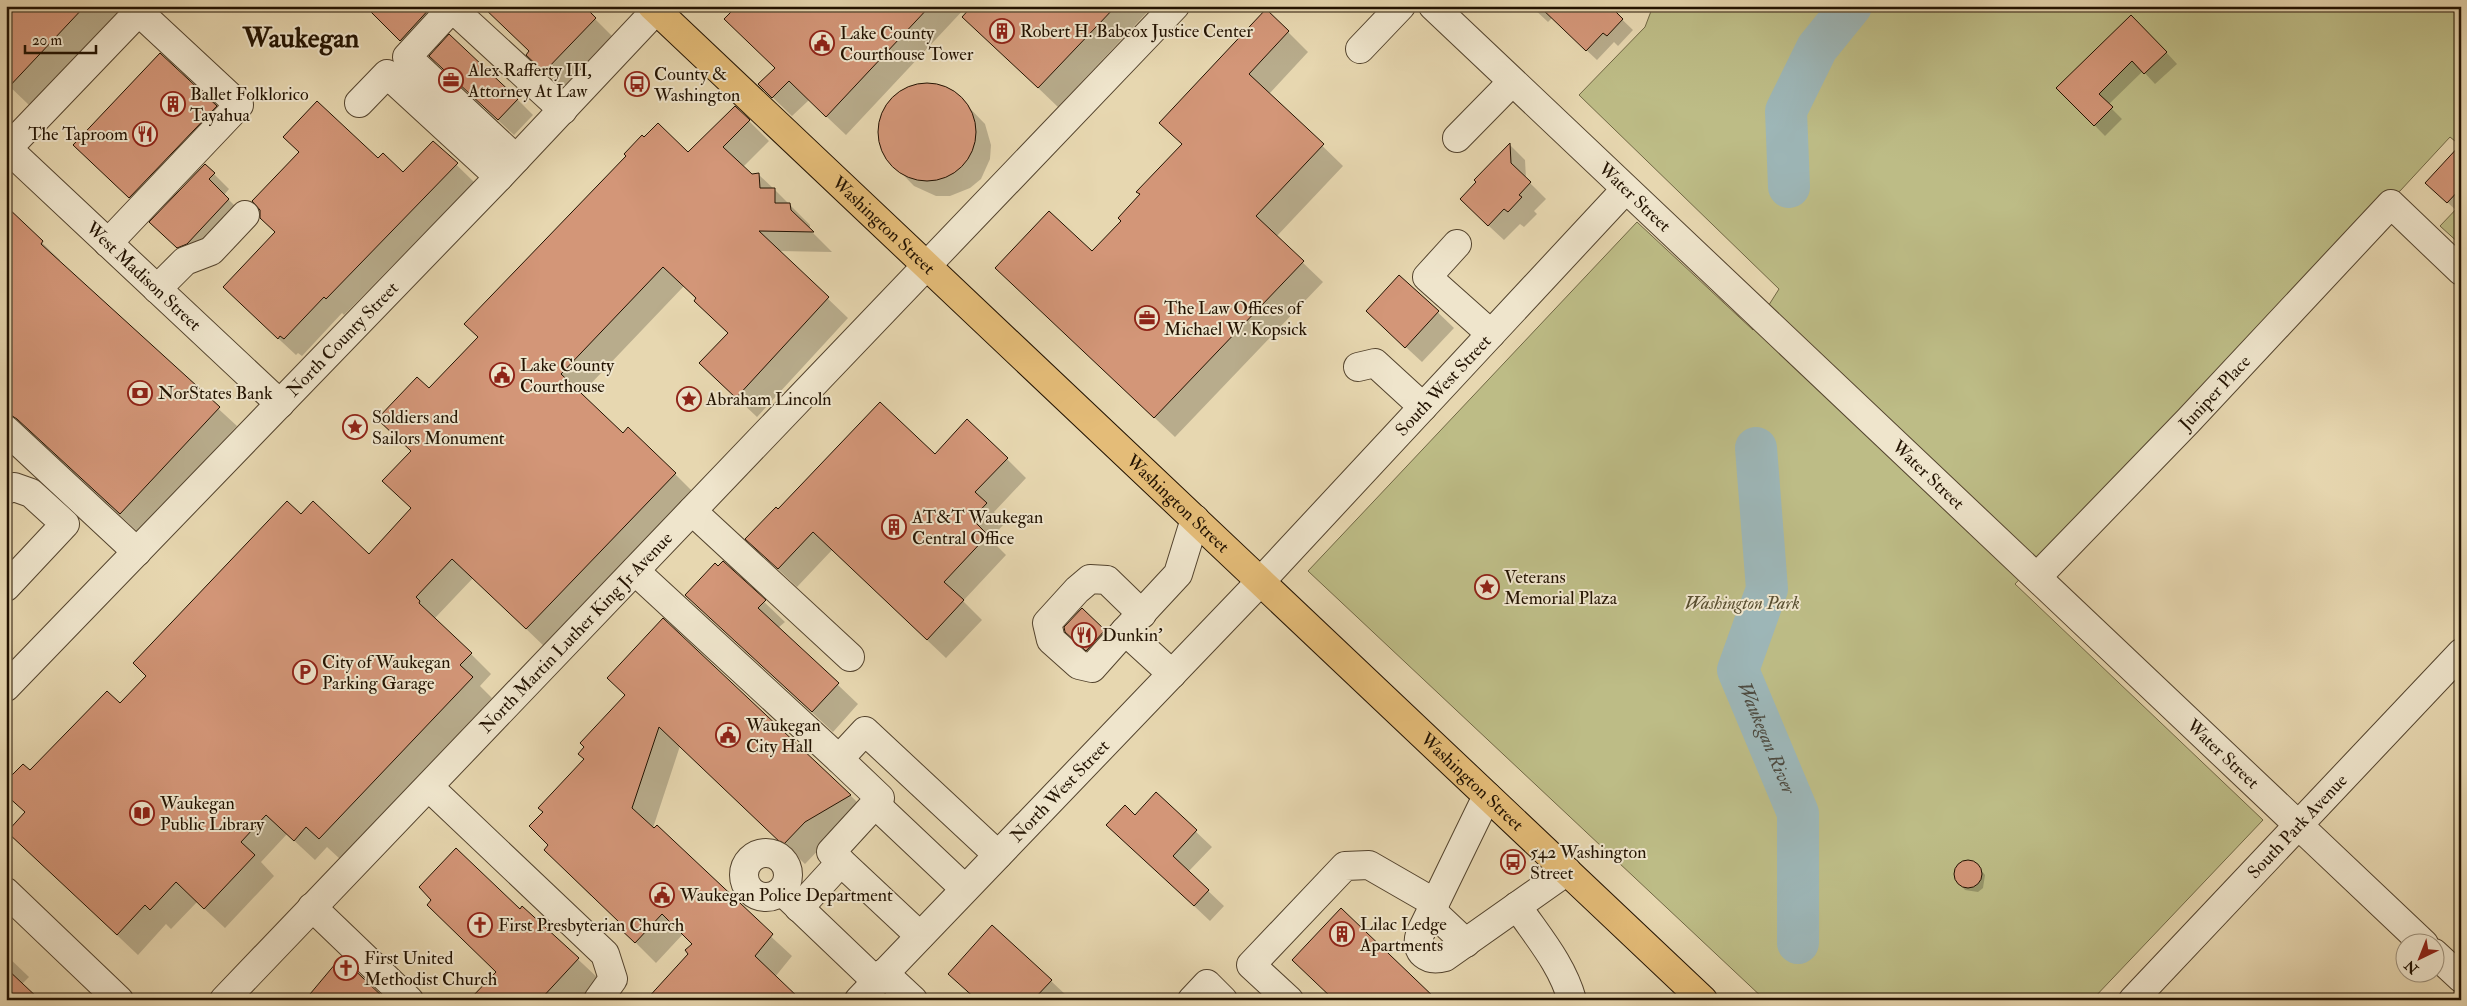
<svg xmlns="http://www.w3.org/2000/svg" width="2467" height="1006" viewBox="0 0 2467 1006" font-family="'IM FELL Double Pica',serif">
	<rect width="100%" height="100%" fill="#e7d7b0"/>
	<filter id="stains"><feTurbulence type="fractalNoise" baseFrequency=".004" numOctaves="4"/><feColorMatrix values="0 0 0 0 .2 0 0 0 0 .09 0 0 0 0 .02 0 0 0 .5 -.17"/></filter>
	<radialGradient id="worn" r=".72"><stop offset=".6" stop-color="#630" stop-opacity="0"/><stop offset="1" stop-color="#630" stop-opacity=".3"/></radialGradient>
	<g fill="#bdbc86" stroke="#706744">
		<polygon points="1653,6 2461,6 2461,146 2450,137 2400,191 2372,207 2015,584 2263,820 2092,1000 1765,1000 1308,571 1637,222 1753,330 1779,289 1579,95 1645,27"/>
		<polygon points="2461,204 2461,245 2440,226"/>
	</g>
	<g fill="#0003">
		<polygon points="6,6 124,6 29,105 6,83"/>
		<polygon points="366,6 474,6 419,58"/>
		<polygon points="582,6 612,36 562,88 528,55"/>
		<polygon points="739,6 967,6 846,135 809,100 792,116 759,84 776,68"/>
		<polygon points="973,6 1153,6 1058,107 984,36"/>
		<polygon points="1531,6 1608,6 1633,30 1618,46 1614,42 1597,60 1552,18 1548,22"/>
		<polygon points="2142,26 2177,64 2155,84 2143,71 2108,105 2122,119 2105,136 2058,88"/>
		<polygon points="1288,32 1308,52 1269,94 1343,166 1276,237 1323,282 1175,437 1017,288 1092,253 1123,221 1141,195 1138,192"/>
		<polygon points="446,72 517,99 533,115 514,135"/>
		<polygon points="922,85 938,86 959,97 985,124 991,145 990,159 981,179 970,188 950,196 936,196 914,186 887,158 879,135 881,119 888,104 907,89"/>
		<polygon points="216,107 227,118 141,208 86,156"/>
		<polygon points="749,121 769,141 743,167 752,175 759,175 774,189 810,225 810,230 832,252 778,251 848,318 757,417 721,383 729,334 684,286 581,394 623,434 675,474 695,494 547,649 473,578 435,618 491,674 480,686 492,698 340,859 327,847 315,860 287,834 261,862 274,876 225,928 197,902 171,929 166,924 138,955 29,852 26,813 30,772 120,705 301,516 369,556 412,509 412,452 429,390 688,153"/>
		<polygon points="433,142 474,182 344,315 342,313 302,356 298,353 296,355 242,305 378,160 403,174"/>
		<polygon points="1510,145 1525,160 1526,179 1546,199 1534,211 1537,214 1524,227 1520,224 1504,240 1477,215 1478,182 1476,180"/>
		<polygon points="2461,156 2461,209 2458,212 2437,193"/>
		<polygon points="214,174 229,189 224,195 244,215 193,263 151,222"/>
		<polygon points="14,216 60,260 59,262 237,426 138,532 11,415 6,420 6,224"/>
		<polygon points="1400,276 1454,328 1422,362 1383,326"/>
		<polygon points="935,456 1007,459 1026,478 994,512 1005,523 990,539 1006,555 963,601 982,620 946,658 832,550 797,587 766,558 778,511"/>
		<polygon points="723,563 785,622 778,628 858,704 833,732 686,595"/>
		<polygon points="1104,631 1119,647 1103,665 1082,647"/>
		<polygon points="627,695 850,795 870,815 826,842 805,864 680,746 653,828 792,956 775,977 690,954 693,944 683,934 656,963 618,925 621,922 593,894 591,896 545,850 549,845 544,812 586,760"/>
		<polygon points="1156,794 1212,847 1188,872 1224,906 1210,921 1108,825 1135,817"/>
		<polygon points="1963,862 1976,864 1985,875 1983,888 1978,892 1965,890 1956,879 1957,867"/>
		<polygon points="523,908 599,979 579,1000 471,1000 497,972"/>
		<polygon points="6,955 29,977 6,1000"/>
		<polygon points="1051,981 1067,996 1063,1000 977,1000"/>
	</g>
	<g fill="none" stroke-linecap="round" stroke-linejoin="round">
		<g stroke="#9db6b7" stroke-width="42">
			<polyline points="1789,187 1786,111 1817,48 1851,6"/>
			<path id="s1" d="M1756,448L1767,589L1738,670L1798,813V943"/>
		</g>
	</g>
	<g fill="#d39678" stroke="#221201">
		<polygon points="6,6 85,6 6,90"/>
		<polygon points="365,6 432,6 400,41"/>
		<polygon points="482,6 584,6 596,18 544,72 526,55 529,51"/>
		<polygon points="737,6 930,6 826,117 789,81 772,98 758,84 775,68 724,19"/>
		<polygon points="972,6 1116,6 1038,88 962,17"/>
		<polygon points="1539,6 1610,6 1623,19 1607,36 1603,33 1586,51"/>
		<polygon points="1266,9 1289,31 1249,74 1324,144 1256,216 1304,261 1154,418 995,268 1049,211 1092,251 1121,221 1118,218 1140,194 1136,192 1182,144 1159,123"/>
		<polygon points="2131,15 2167,52 2144,74 2132,61 2099,94 2113,107 2094,126 2056,88"/>
		<polygon points="449,34 518,99 498,120 429,56"/>
		<polygon points="160,53 217,106 129,198 73,145"/>
		<circle cx="927" cy="132" r="49"/>
		<polygon points="317,101 378,158 383,153 403,172 433,141 458,163 326,299 324,297 284,339 280,336 278,339 223,287 275,232 260,218 260,210 252,201 299,152 283,137"/>
		<polygon points="735,106 750,120 723,147 752,174 759,173 760,188 775,188 775,203 790,203 791,210 814,232 759,231 829,297 736,398 699,363 728,333 694,301 696,298 663,267 561,374 623,433 628,427 676,473 526,629 452,559 416,597 420,601 419,603 472,653 460,665 473,677 319,839 306,827 294,841 266,815 241,842 255,855 204,909 176,882 150,910 145,905 117,935 7,832 25,812 6,795 6,781 23,764 30,770 107,691 120,703 146,676 133,663 287,501 301,514 313,501 369,554 411,508 382,481 411,451 377,419 417,377 429,388 478,337 464,324 626,156 624,154 642,135 644,137 658,123 688,152"/>
		<polygon points="1510,143 1511,163 1531,182 1519,195 1522,197 1508,212 1504,209 1488,226 1460,199 1476,182 1474,180"/>
		<polygon points="2461,144 2461,188 2447,203 2425,183"/>
		<polygon points="205,164 215,173 209,179 229,199 187,244 177,248 149,222"/>
		<polygon points="6,206 43,241 41,244 220,407 120,514 17,419 6,412"/>
		<polygon points="1399,275 1439,311 1405,348 1366,311"/>
		<polygon points="880,402 935,454 967,419 1008,458 975,492 987,503 972,519 988,535 944,582 964,600 927,640 813,532 778,569 745,539 776,507 778,509"/>
		<polygon points="723,561 766,600 758,608 839,683 812,712 685,595 715,563 718,566"/>
		<polygon points="1082,608 1105,630 1086,651 1065,632 1064,627"/>
		<polygon points="663,618 851,795 805,822 783,845 659,727 632,808 654,828 657,825 773,934 755,956 801,1000 646,1000 688,954 685,950 692,944 662,914 635,943 616,925 619,922 544,850 548,845 529,826 543,812 538,808 584,759 578,754 584,747 580,743 625,695 607,678"/>
		<polygon points="1156,792 1197,830 1173,856 1209,890 1194,906 1106,825 1125,805 1135,815"/>
		<polygon points="456,848 520,909 522,906 579,958 540,1000 469,1000 496,972 427,905 431,900 419,887"/>
		<circle cx="1968" cy="874" r="14"/>
		<polygon points="1341,908 1437,1000 1334,1000 1292,960"/>
		<polygon points="992,925 1052,980 1033,1000 977,1000 948,974"/>
		<polygon points="341,957 386,1000 305,1000"/>
		<polygon points="6,968 40,1000 6,1000"/>
	</g>
	<g fill="none" stroke-linecap="round" stroke-linejoin="round">
		<defs>
			<g id="minor">
				<path id="s2" d="M1433,6L2424,944"/>
				<polyline points="1360,49 1401,6"/>
				<polyline points="359,103 387,74 499,177"/>
				<polyline points="1457,138 1512,82"/>
				<path id="s3" d="M8,149L280,404"/>
				<polyline points="6,150 144,6"/>
				<polyline points="516,159 407,57 452,8 563,110"/>
				<polyline points="108,243 239,105 139,12"/>
				<polyline points="1457,244 1427,277 1491,334"/>
				<polyline points="157,289 185,261 211,251 245,215"/>
				<polyline points="1358,367 1375,363 1423,407"/>
				<polyline points="6,430 137,552"/>
				<polyline points="6,490 14,487 31,493 65,524 6,587"/>
				<polyline points="692,511 850,657"/>
				<polyline points="635,571 839,759"/>
				<path id="s4" d="M2037,577L2188,421L2391,204L2461,271"/>
				<polyline points="1125,631 1092,668 1079,665 1051,640 1047,623 1077,590 1090,579 1107,580 1142,614"/>
				<polyline points="1172,674 1125,631 1178,574 1195,519"/>
				<path id="s5" d="M6,687L499,177L660,6"/>
				<polyline points="429,787 605,954 613,979 598,1000"/>
				<path d="M1487,796L1420,934C1414,953 1428,962 1445,957L1567,871"/>
				<polyline points="875,804 880,798 839,759 865,731 998,855"/>
				<circle cx="766" cy="875" r="22"/>
				<polyline points="841,862 920,936"/>
				<polyline points="6,892 119,1000"/>
				<polyline points="787,896 876,981"/>
				<path d="M1517,906C1538,937 1562,964 1572,1000"/>
				<polyline points="312,907 409,1000"/>
				<polyline points="799,908 841,862 831,852 875,804 965,889"/>
				<polyline points="1432,911 1466,943"/>
				<polyline points="2434,953 2461,978"/>
				<polyline points="884,973 913,1000"/>
				<path id="s6" d="M224,1000L1175,6"/>
				<path id="s7" d="M859,1000L1261,581L1625,190"/>
				<polyline points="1192,1000 1207,984 1223,1000"/>
				<polyline points="1289,1000 1251,965 1345,866 1369,865 1435,903"/>
				<path id="s8" d="M2133,1000L2461,653"/>
			</g>
			<g id="major">
				<path id="s9" d="M652,6L1703,1000"/>
			</g>
		</defs>
		<use href="#minor" stroke="#53432d" stroke-width="30"/>
		<use href="#major" stroke="#221201" stroke-width="30"/>
		<use href="#minor" stroke="#efe5cc" stroke-width="28"/>
		<use href="#major" stroke="#e4bc78" stroke-width="28"/>
	</g>
	<defs>
		<symbol id="building-ring" viewBox="-11 -11 22 22"><circle r="9.5" fill="#efe5cc" stroke="#8f2418" stroke-width="1.5"/><path d="M-4-6H4V6H1V3H-1V6H-4ZM-2.5-4.3h1.7v1.8h-1.7ZM.8-4.3h1.7v1.8H.8ZM-2.5-1h1.7V.8h-1.7ZM.8-1h1.7V.8H.8Z" fill="#8f2418"/></symbol>
		<symbol id="civic-ring" viewBox="-11 -11 22 22"><circle r="9.5" fill="#efe5cc" stroke="#8f2418" stroke-width="1.5"/><path d="M-.6-6.5H3V-4.5H.6V-3L4-1V1h2V6H-6V1h2V-1L-.6-3ZM-1.2 2.5V6h2.4V2.5Z" fill="#8f2418"/></symbol>
		<symbol id="office-ring" viewBox="-11 -11 22 22"><circle r="9.5" fill="#efe5cc" stroke="#8f2418" stroke-width="1.5"/><path d="M-6-3h4V-5.5h4V-3h4V5H-6ZM-1-4.5V-3h2v-1.5ZM-6 0V1H6V0Z" fill="#8f2418"/></symbol>
		<symbol id="bus-ring" viewBox="-11 -11 22 22"><circle r="9.5" fill="#efe5cc" stroke="#8f2418" stroke-width="1.5"/><path d="M-5-6H5V4H4V6H2V4H-2V6H-4V4H-5ZM-3.5-4V0h7V-4ZM-3.5 1.2v1.5H-2V1.2ZM2 1.2v1.5H3.5V1.2Z" fill="#8f2418"/></symbol>
		<symbol id="restaurant-ring" viewBox="-11 -11 22 22"><circle r="9.5" fill="#efe5cc" stroke="#8f2418" stroke-width="1.5"/><path d="M-5-6h1v4h1v-4h1v4h1v-4h1v5L-1.5 .5V6h-2V.5L-5-1ZM5-6V6H3V1.5H1.5Q1.5-4 5-6Z" fill="#8f2418"/></symbol>
		<symbol id="bank-ring" viewBox="-11 -11 22 22"><circle r="9.5" fill="#efe5cc" stroke="#8f2418" stroke-width="1.5"/><path d="M-6-4H6V4H-6ZM0-2.3a2.3 2.3 0 1 0 0 4.6a2.3 2.3 0 1 0 0-4.6Z" fill="#8f2418"/></symbol>
		<symbol id="sight-ring" viewBox="-11 -11 22 22"><circle r="9.5" fill="#efe5cc" stroke="#8f2418" stroke-width="1.5"/><path d="M0-6L1.8-2.2L6-1.7L2.9 1.2L3.7 5.4L0 3.3L-3.7 5.4L-2.9 1.2L-6-1.7L-1.8-2.2Z" fill="#8f2418"/></symbol>
		<symbol id="parking-ring" viewBox="-11 -11 22 22"><circle r="9.5" fill="#efe5cc" stroke="#8f2418" stroke-width="1.5"/><path d="M-3.5-5.5H1a3.5 3.5 0 0 1 0 7H-1V5.5H-3.5ZM-1-3.4V-.6H.8a1.4 1.4 0 0 0 0-2.8Z" fill="#8f2418"/></symbol>
		<symbol id="library-ring" viewBox="-11 -11 22 22"><circle r="9.5" fill="#efe5cc" stroke="#8f2418" stroke-width="1.5"/><path d="M-6-4Q-3-5.5-.7-3.5V5Q-3 3-6 4ZM6-4Q3-5.5 .7-3.5V5Q3 3 6 4Z" fill="#8f2418"/></symbol>
		<symbol id="church-ring" viewBox="-11 -11 22 22"><circle r="9.5" fill="#efe5cc" stroke="#8f2418" stroke-width="1.5"/><path d="M-1.2-6h2.4v3.5h3.3v2.4h-3.3V6h-2.4V-.1h-3.3v-2.4h3.3Z" fill="#8f2418"/></symbol>
	</defs>
	<g fill-rule="evenodd">
		<use href="#building-ring" x="988" y="17" width="28" height="28"/>
		<use href="#civic-ring" x="808" y="29" width="28" height="28"/>
		<use href="#office-ring" x="437" y="66" width="28" height="28"/>
		<use href="#bus-ring" x="623" y="70" width="28" height="28"/>
		<use href="#building-ring" x="159" y="90" width="28" height="28"/>
		<use href="#restaurant-ring" x="131" y="120" width="28" height="28"/>
		<use href="#office-ring" x="1133" y="304" width="28" height="28"/>
		<use href="#civic-ring" x="488" y="361" width="28" height="28"/>
		<use href="#bank-ring" x="126" y="379" width="28" height="28"/>
		<use href="#sight-ring" x="675" y="385" width="28" height="28"/>
		<use href="#sight-ring" x="341" y="413" width="28" height="28"/>
		<use href="#building-ring" x="880" y="513" width="28" height="28"/>
		<use href="#sight-ring" x="1473" y="573" width="28" height="28"/>
		<use href="#restaurant-ring" x="1070" y="621" width="28" height="28"/>
		<use href="#parking-ring" x="291" y="658" width="28" height="28"/>
		<use href="#civic-ring" x="714" y="721" width="28" height="28"/>
		<use href="#library-ring" x="128" y="799" width="28" height="28"/>
		<use href="#bus-ring" x="1499" y="848" width="28" height="28"/>
		<use href="#civic-ring" x="648" y="881" width="28" height="28"/>
		<use href="#church-ring" x="466" y="911" width="28" height="28"/>
		<use href="#building-ring" x="1328" y="920" width="28" height="28"/>
		<use href="#church-ring" x="332" y="954" width="28" height="28"/>
	</g>
	<g text-anchor="middle" dominant-baseline="central" stroke-width="4" stroke-linejoin="round" paint-order="stroke">
		<g font-size="18" fill="#221201" stroke="#efe5cc" text-anchor="start">
			<text x="1020" y="31">Robert H. Babcox Justice Center</text>
			<text x="840" y="33">Lake County<tspan x="840" dy="21">Courthouse Tower</tspan></text>
			<text x="468" y="70">Alex Rafferty III,<tspan x="468" dy="21">Attorney At Law</tspan></text>
			<text x="654" y="74">County &amp;<tspan x="654" dy="21">Washington</tspan></text>
			<text x="190" y="94">Ballet Folklorico<tspan x="190" dy="21">Tayahua</tspan></text>
			<text x="128" y="134" text-anchor="end">The Taproom</text>
			<text x="1164" y="308">The Law Offices of<tspan x="1164" dy="21">Michael W. Kopsick</tspan></text>
			<text x="520" y="365">Lake County<tspan x="520" dy="21">Courthouse</tspan></text>
			<text x="158" y="393">NorStates Bank</text>
			<text x="706" y="399">Abraham Lincoln</text>
			<text x="372" y="417">Soldiers and<tspan x="372" dy="21">Sailors Monument</tspan></text>
			<text x="912" y="517">AT&amp;T Waukegan<tspan x="912" dy="21">Central Office</tspan></text>
			<text x="1504" y="577">Veterans<tspan x="1504" dy="21">Memorial Plaza</tspan></text>
			<text x="1102" y="635">Dunkin'</text>
			<text x="322" y="662">City of Waukegan<tspan x="322" dy="21">Parking Garage</tspan></text>
			<text x="746" y="725">Waukegan<tspan x="746" dy="21">City Hall</tspan></text>
			<text x="160" y="803">Waukegan<tspan x="160" dy="21">Public Library</tspan></text>
			<text x="1530" y="852">542 Washington<tspan x="1530" dy="21">Street</tspan></text>
			<text x="680" y="895">Waukegan Police Department</text>
			<text x="1360" y="924">Lilac Ledge<tspan x="1360" dy="21">Apartments</tspan></text>
			<text x="498" y="925">First Presbyterian Church</text>
			<text x="364" y="958">First United<tspan x="364" dy="21">Methodist Church</tspan></text>
		</g>
		<g font-size="18" fill="#221201" stroke="#efe5cc">
			<text stroke="none"><textPath href="#s2" startOffset="278">Water Street</textPath></text>
			<text stroke="none"><textPath href="#s9" startOffset="319">Washington Street</textPath></text>
			<text stroke="none"><textPath href="#s3" startOffset="186">West Madison Street</textPath></text>
			<text stroke="none"><textPath href="#s5" startOffset="484">North County Street</textPath></text>
			<text stroke="none"><textPath href="#s7" startOffset="848">South West Street</textPath></text>
			<text stroke="none"><textPath href="#s4" startOffset="256">Juniper Place</textPath></text>
			<text stroke="none"><textPath href="#s2" startOffset="682">Water Street</textPath></text>
			<text stroke="none"><textPath href="#s9" startOffset="724">Washington Street</textPath></text>
			<text stroke="none"><textPath href="#s6" startOffset="509">North Martin Luther King Jr Avenue</textPath></text>
			<text stroke="none"><textPath href="#s2" startOffset="1088">Water Street</textPath></text>
			<text stroke="none"><textPath href="#s9" startOffset="1129">Washington Street</textPath></text>
			<text stroke="none"><textPath href="#s7" startOffset="290">North West Street</textPath></text>
			<text stroke="none"><textPath href="#s8" startOffset="239">South Park Avenue</textPath></text>
		</g>
		<g font-size="18" font-style="italic" fill="#584e30" stroke="#efe5cc">
			<text x="1742" y="603">Washington Park</text>
		</g>
		<g font-size="19" font-style="italic" fill="#4d4b41" stroke="#efe5cc">
			<text stroke="none"><textPath href="#s1" startOffset="301">Waukegan River</textPath></text>
		</g>
		<g font-size="28" font-weight="bold" fill="#221201" stroke="#efe5cc">
			<text x="301" y="38">Waukegan</text>
		</g>
	</g>
	<rect width="2467" height="1006" fill="none" stroke="#e7d7b0" stroke-width="25"/>
	<rect x="8" y="8" width="2452" height="991" fill="none" stroke="#221201" stroke-width="2.5"/>
	<rect x="12" y="12" width="2442" height="981" fill="none" stroke="#221201"/>
	<g transform="translate(2420 958) rotate(223)"><circle r="24" fill="#efe5cc" stroke="#9d917b"/>
	<path d="M0-4L9 19L0 12L-9 19Z" fill="#8f2418"/>
	<text y="-8" font-size="14" font-weight="bold" text-anchor="middle" fill="#221201">N</text>
	</g>
	<path d="M25 45v8h71v-8" fill="none" stroke="#221201" stroke-width="2.5"/>
	<text x="32" y="45" font-size="15" fill="#221201" stroke="#efe5cc" stroke-width="4" paint-order="stroke">20 m</text>
	<rect width="100%" height="100%" filter="url(#stains)"/>
	<rect width="100%" height="100%" fill="url(#worn)"/>
</svg>
